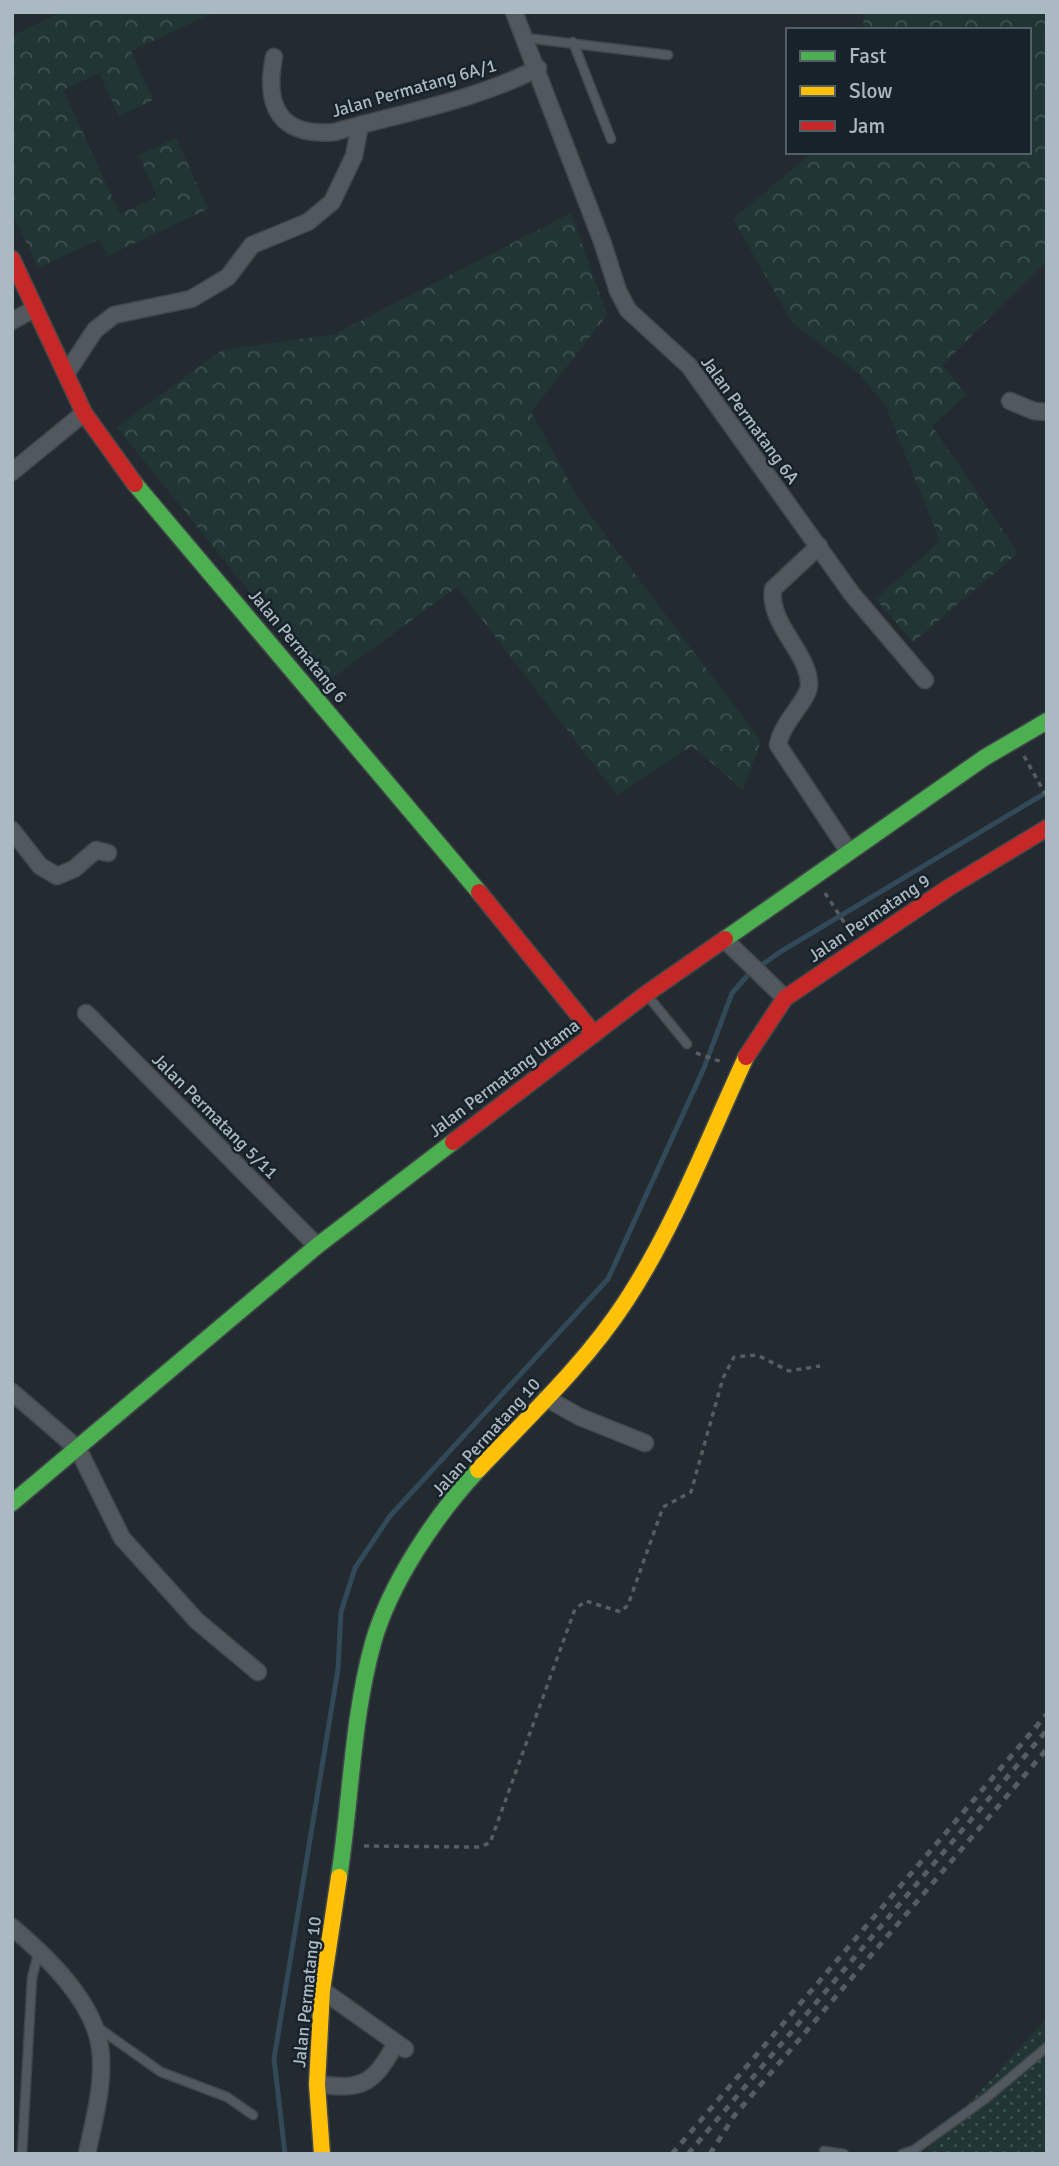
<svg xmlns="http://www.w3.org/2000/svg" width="1059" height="2166" viewBox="0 0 1059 2166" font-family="Signika,sans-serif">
	<defs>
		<pattern id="grass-dots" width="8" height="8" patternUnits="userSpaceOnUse" patternTransform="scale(1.75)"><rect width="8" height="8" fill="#213634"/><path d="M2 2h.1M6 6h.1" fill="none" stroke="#3f5150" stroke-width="1.8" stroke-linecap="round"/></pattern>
		<pattern id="forest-crowns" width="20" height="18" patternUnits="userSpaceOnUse" patternTransform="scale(1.75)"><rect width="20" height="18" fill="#213634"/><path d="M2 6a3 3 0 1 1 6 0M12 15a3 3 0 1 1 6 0" fill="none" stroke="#3f5150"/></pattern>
	</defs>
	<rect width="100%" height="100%" fill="#232b30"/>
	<polygon fill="url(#grass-dots)" points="1047,2018 1047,2154 923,2154"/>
	<g fill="url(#forest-crowns)">
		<polygon points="62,12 215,12 131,51 153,100 119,116 99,73 63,90 120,214 157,197 139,155 176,138 208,209 107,256 100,239 38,268 12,212 12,36"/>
		<polygon points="864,12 1047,12 1047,261 942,365 966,395 932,426 1018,553 913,642 876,599 940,541 885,404 857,372 792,322 733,219 813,152 1029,152 1029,30 863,30"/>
		<polygon points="571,213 607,315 531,412 581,503 761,741 743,790 692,746 617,795 457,587 324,684 117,427 222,350 335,334"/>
	</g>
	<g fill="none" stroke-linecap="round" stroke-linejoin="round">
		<polyline stroke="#314958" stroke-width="5" points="285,2154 274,2059 338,1669 341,1612 355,1568 390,1516 608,1279 704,1068 732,993 748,975 780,952 1047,792"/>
		<defs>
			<g id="lane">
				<polyline points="526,38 668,55"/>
				<polyline points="573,42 611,139"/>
				<polyline points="647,995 687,1044"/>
				<polyline points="97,2027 161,2072 227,2097 253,2115"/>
				<polyline points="824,2151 844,2154"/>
				<polyline points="22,2154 32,1978 39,1951"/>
				<polyline points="902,2154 914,2150 985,2099 1047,2047"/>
			</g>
			<g id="street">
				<polyline points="514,12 603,244 618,291 628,310 689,366 852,594 925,680"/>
				<path d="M274,57C264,107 280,137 335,132C402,113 477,100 538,68"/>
				<polyline points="12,321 34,309"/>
				<polyline points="66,374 95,330 114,315 191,299 228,277 252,245 308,222 332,202 354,156 360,125"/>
				<polyline points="1010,401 1034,411 1047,412"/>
				<polyline points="12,472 84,413"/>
				<path d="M819,546L773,589C768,624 809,653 809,684C810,699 782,721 778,745L849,852"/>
				<polyline points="12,830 40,866 57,876 74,869 96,850 108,853"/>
				<polyline points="726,941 785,998"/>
				<polyline points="86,1013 317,1246"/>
				<polyline points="12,1392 78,1449 122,1538 197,1621 258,1672"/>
				<polyline points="546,1398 580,1417 645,1443"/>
				<path d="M12,1927C46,1956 93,2000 100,2047C105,2082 94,2119 87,2154"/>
				<polyline points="322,1990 405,2049"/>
				<path d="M317,2084C364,2091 374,2083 396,2043"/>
			</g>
			<g id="fast">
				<polyline points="135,484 479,892"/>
				<polyline points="725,939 984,758 1047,721"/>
				<polyline points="12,1503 317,1246 453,1142"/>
				<path d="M339,1877C351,1800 352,1719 373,1643C390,1583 436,1515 478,1470"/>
			</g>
			<g id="slow">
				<path d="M478,1470C529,1416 585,1364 626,1301C675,1226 708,1139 746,1057"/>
				<polyline points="322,2154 317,2084 322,1990 339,1877"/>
			</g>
			<g id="jam">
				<polyline points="12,259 84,413 135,484"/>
				<polyline points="479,892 594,1034"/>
				<polyline points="746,1057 785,998 948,888 1047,828"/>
				<polyline points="453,1142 646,994 725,939"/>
			</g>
		</defs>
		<use href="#lane" stroke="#41474b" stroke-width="11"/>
		<use href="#street" stroke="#41474b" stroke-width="19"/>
		<use href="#fast" stroke="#41474b" stroke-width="19"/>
		<use href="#slow" stroke="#41474b" stroke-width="19"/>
		<use href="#jam" stroke="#41474b" stroke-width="19"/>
		<g stroke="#565e62" stroke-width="3.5" stroke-dasharray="5 5" stroke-linecap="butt">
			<polyline points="1024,756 1047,797"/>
			<polyline points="825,893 851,933"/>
			<polyline points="696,1053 722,1062"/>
			<polyline points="364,1846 478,1847 490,1843 575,1609 586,1601 621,1612 628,1605 663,1507 691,1492 723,1378 734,1357 757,1355 789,1371 820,1366"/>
		</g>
		<use href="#lane" stroke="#52595e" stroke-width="8"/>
		<use href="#street" stroke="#52595e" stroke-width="16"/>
		<use href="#fast" stroke="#4caf50" stroke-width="16"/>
		<use href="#slow" stroke="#ffc107" stroke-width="16"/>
		<use href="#jam" stroke="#c62828" stroke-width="16"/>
		<g stroke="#565d62" stroke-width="5" stroke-dasharray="7 7" stroke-linecap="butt">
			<polyline points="672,2154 1047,1714"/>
			<polyline points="688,2154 1047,1730"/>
			<polyline points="710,2154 734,2116 1047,1749"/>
		</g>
	</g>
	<g text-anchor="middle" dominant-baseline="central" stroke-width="5" stroke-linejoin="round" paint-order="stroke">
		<g font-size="18" fill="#abb9c3" stroke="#18222a">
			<text transform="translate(414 88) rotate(-16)">Jalan Permatang 6A/1</text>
			<text transform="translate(750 420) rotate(54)">Jalan Permatang 6A</text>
			<text transform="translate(298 646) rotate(50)">Jalan Permatang 6</text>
			<text transform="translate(869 918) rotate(-34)">Jalan Permatang 9</text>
			<text transform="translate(504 1078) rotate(-37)">Jalan Permatang Utama</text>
			<text transform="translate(215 1116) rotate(45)">Jalan Permatang 5/11</text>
			<text transform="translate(486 1437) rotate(-48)">Jalan Permatang 10</text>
			<text transform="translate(307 1992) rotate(-84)">Jalan Permatang 10</text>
		</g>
	</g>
	<rect width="1059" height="2166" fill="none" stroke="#abb9c3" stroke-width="28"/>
	<rect x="786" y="28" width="245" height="126" fill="#18222a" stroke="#535e67" stroke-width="2"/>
	<rect x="800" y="51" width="35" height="10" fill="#4caf50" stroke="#535e67" stroke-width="2"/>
	<text x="849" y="63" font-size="21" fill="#abb9c3">Fast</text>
	<rect x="800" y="86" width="35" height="10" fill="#ffc107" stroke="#535e67" stroke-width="2"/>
	<text x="849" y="98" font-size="21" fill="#abb9c3">Slow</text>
	<rect x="800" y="121" width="35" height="10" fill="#c62828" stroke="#535e67" stroke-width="2"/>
	<text x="849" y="133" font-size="21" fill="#abb9c3">Jam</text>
</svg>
